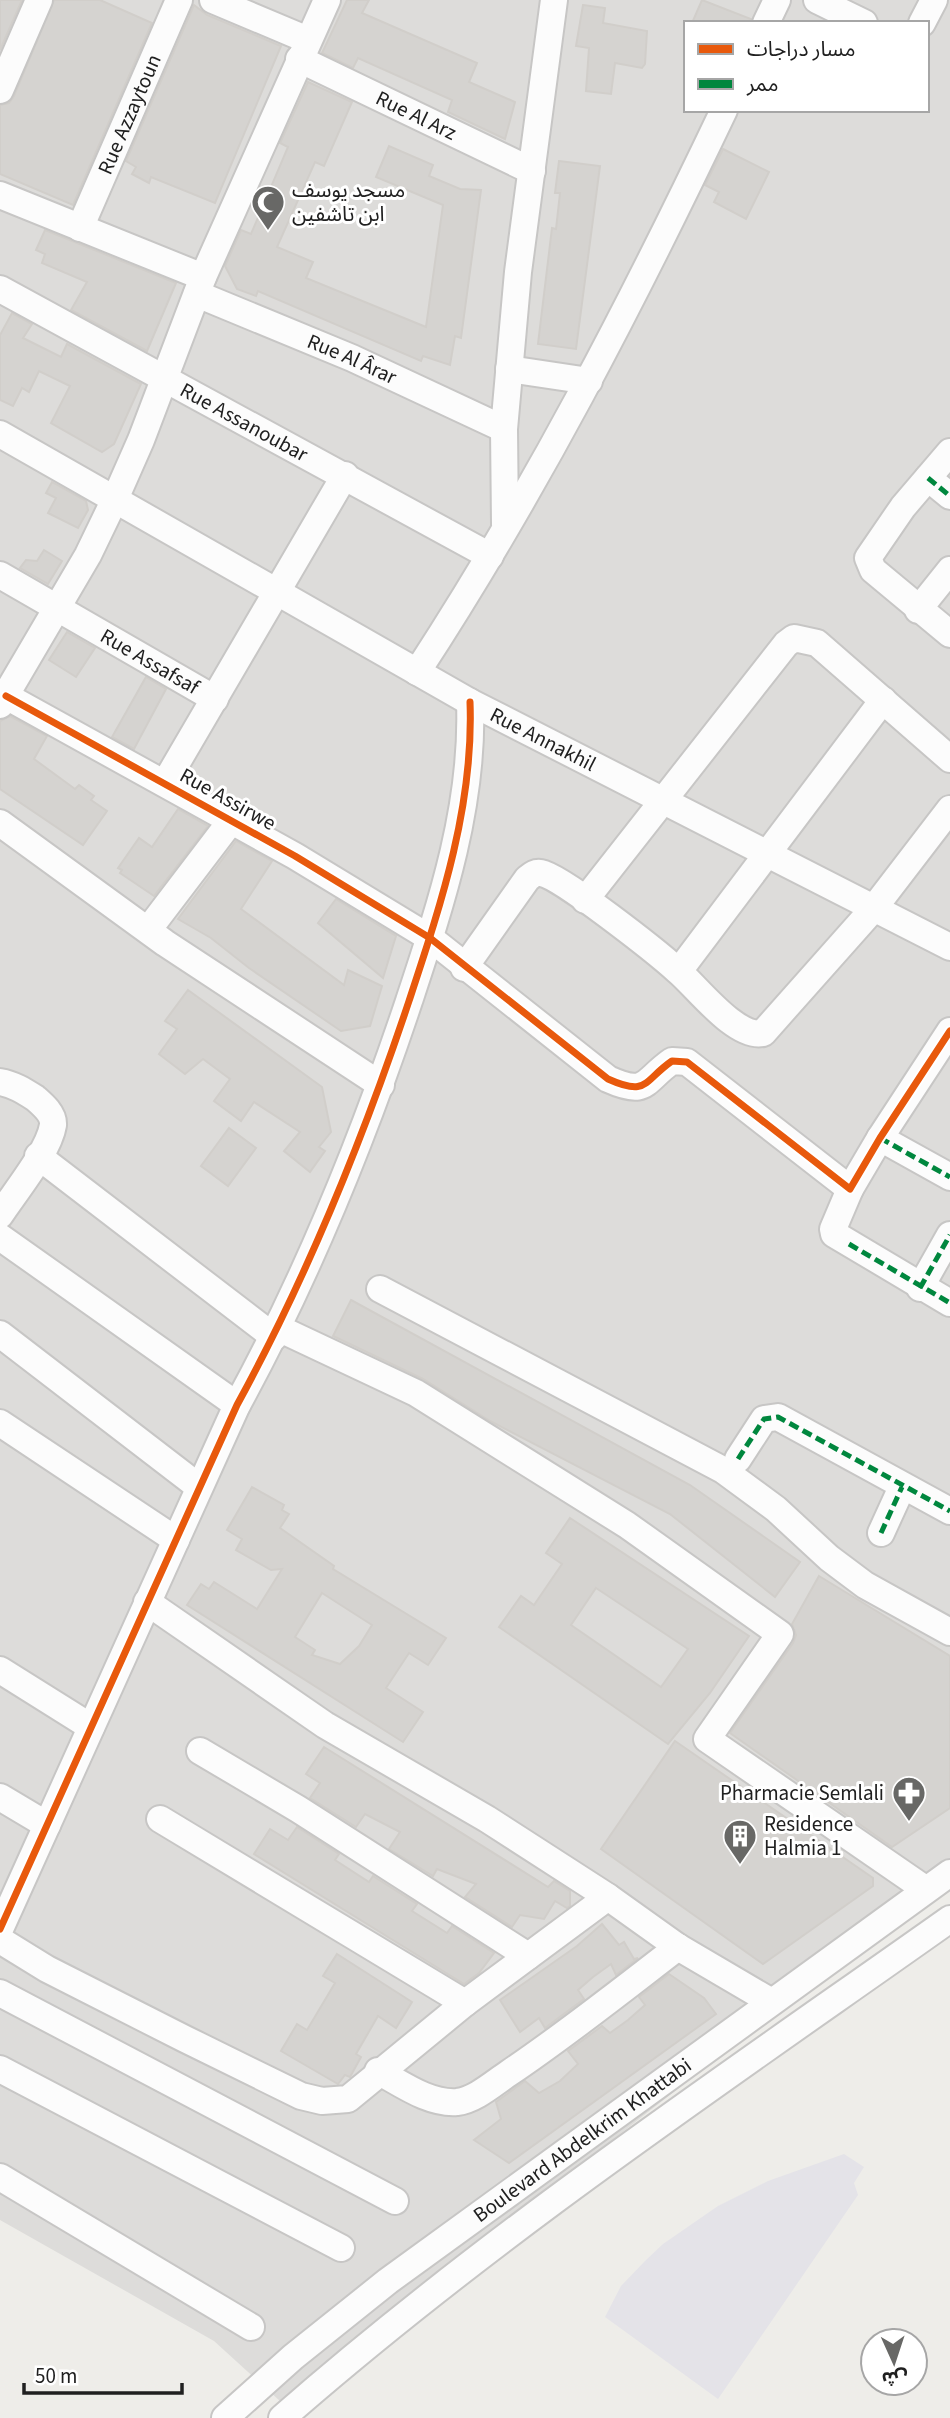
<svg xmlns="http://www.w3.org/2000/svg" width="950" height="2418" viewBox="0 0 950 2418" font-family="'Source Sans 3','Noto Sans Arabic',sans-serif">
	<rect width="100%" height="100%" fill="#eeede9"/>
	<path fill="#dddcda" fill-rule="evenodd" d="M0,0H950V1875L280,2401L214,2341L0,2220ZM686,23H927V110H686Z"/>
	<polygon fill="#e4e3e8" points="844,2154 864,2167 854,2183 858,2195 718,2399 605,2317 621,2286 645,2261 663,2244 718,2206 768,2181"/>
	<g fill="#d5d3d0" stroke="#d1ceca" stroke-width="2" fill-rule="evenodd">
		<polygon points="0,0 22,0 0,50"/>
		<polygon points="54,0 100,0 152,23 73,205 0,174 0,105 9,103 14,96"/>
		<polygon points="347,0 369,0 362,13 477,63 469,82 515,102 505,139 448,112 452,100 358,58 353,68 322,53"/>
		<polygon points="702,0 751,19 750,23 692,23"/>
		<polygon points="194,5 207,15 281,46 215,203 151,177 149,183 132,174 136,167 126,161"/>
		<polygon points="583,5 605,8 603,23 647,31 645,64 642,68 615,63 611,94 586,91 589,48 576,46"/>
		<polygon points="308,82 352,102 324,166 315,162 277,247 313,262 306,278 426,327 443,205 376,177 389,146 433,165 429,176 460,189 481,190 461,338 455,336 450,365 423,356 421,361 258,291 256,296 237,289 225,266 241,230 251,234 288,147 280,143"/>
		<polygon points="723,149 769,172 746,219 714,202 719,192 705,185"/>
		<polygon points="559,161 600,166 576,349 538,344 552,228 556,229 560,193 555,193"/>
		<polygon points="45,230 176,283 147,351 71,310 87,282 42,263 45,254 36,250"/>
		<polygon points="12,313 32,324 23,338 61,357 67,344 141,384 114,444 102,452 51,423 70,386 39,371 29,392 22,388 13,406 0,400 0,335"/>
		<polygon points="52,482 86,501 88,510 78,528 48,513 56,498 46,493"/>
		<polygon points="44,550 62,561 48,584 20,568 26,560 37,561"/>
		<polygon points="67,632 95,648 76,677 49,660"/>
		<polygon points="146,677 166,689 134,749 112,737"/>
		<polygon points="10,716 47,736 34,759 75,789 79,785 94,796 91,800 107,811 83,845 0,789 0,721"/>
		<polygon points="178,809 208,826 154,896 120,873 122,870 118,868 139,838 152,847"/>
		<polygon points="236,841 272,861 241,909 344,985 348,970 382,986 370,1026 341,1031 249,968 211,938 178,919"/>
		<polygon points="336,899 396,936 383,978 318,923"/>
		<polygon points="188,990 322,1087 331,1132 319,1147 325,1151 310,1172 284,1151 300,1132 254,1102 241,1121 214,1101 230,1079 203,1059 185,1074 159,1054 177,1029 165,1021"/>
		<polygon points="229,1128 256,1148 228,1186 201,1166"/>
		<polygon points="351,1300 690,1485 800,1562 775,1597 670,1514 490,1421 423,1379 333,1336"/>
		<path d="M252,1487L284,1505L282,1510L289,1514L280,1528L334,1566L333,1569L446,1638L428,1665L409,1653L386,1688L423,1712L403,1742L187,1605L201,1584L209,1589L214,1582L257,1609L282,1569L271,1570L236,1550L242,1539L227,1530ZM322,1593L372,1625L359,1646L340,1664L312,1655L315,1650L295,1637Z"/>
		<path d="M570,1518L749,1636L710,1693L668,1744L499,1627L521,1596L534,1605L562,1564L546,1553ZM596,1588L688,1649L661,1687L571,1625Z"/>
		<polygon points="819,1576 950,1656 950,1808 892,1847 730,1733 793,1643 796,1635 792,1624"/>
		<polygon points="675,1741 873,1878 873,1886 763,1964 601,1849"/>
		<polygon points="324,1747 548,1887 554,1881 570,1891 570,1906 567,1908 555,1901 544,1919 520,1915 512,1927 465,1897 476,1884 437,1869 433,1876 389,1849 400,1832 365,1814 356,1827 310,1798 320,1783 306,1774"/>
		<polygon points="297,1827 339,1854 335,1860 369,1882 373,1876 417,1904 412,1911 447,1933 452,1926 494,1953 479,1973 464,1984 254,1854 270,1829 288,1840"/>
		<polygon points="602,1924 619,1945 624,1942 634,1959 638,1958 616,1975 611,1964 593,1977 578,1990 584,1999 545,2028 539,2018 520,2032 500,2000 577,1946"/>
		<polygon points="337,1954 412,2002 396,2028 378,2016 356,2054 361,2057 350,2077 345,2075 338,2084 281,2051 297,2024 307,2030 335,1983 323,1976"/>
		<polygon points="669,1974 704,1998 716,2014 509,2163 474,2140 501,2119 496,2102 525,2081 539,2093 560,2081 578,2064 568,2051 602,2026 610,2033 628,2020 645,2005 639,1997"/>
	</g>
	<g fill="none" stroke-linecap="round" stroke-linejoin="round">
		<defs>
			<g id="minor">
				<polyline points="213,0 308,40"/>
				<polyline points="817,0 864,23"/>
				<polyline points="766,23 777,0"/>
				<polyline points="922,23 934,0"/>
				<path id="s1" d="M299,59L532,171"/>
				<polyline points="0,90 39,0"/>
				<polyline points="0,195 203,277"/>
				<path id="s2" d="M80,228L179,0"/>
				<path id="s3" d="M0,289L490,556"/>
				<path id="s4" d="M197,294L352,358L504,429"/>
				<polyline points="509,369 589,381"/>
				<path id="s5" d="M0,434L470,702L950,947"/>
				<polyline points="950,452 903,507 868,558 873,570 950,634"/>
				<polyline points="928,478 950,496"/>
				<polyline points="505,524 504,429 518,272 554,0"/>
				<path id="s6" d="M0,575L215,699"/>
				<polyline points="918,610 950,570"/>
				<path d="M417,672C534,493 632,303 724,110"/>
				<path d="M6,696L295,856L430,938L608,1079C648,1097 643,1081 672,1061L687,1062L850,1189L880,1138L950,1031"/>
				<polyline points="0,705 88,555 115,499 141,440 203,277 327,0"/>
				<polyline points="165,783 345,475"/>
				<polyline points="0,823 165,943 381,1085"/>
				<polyline points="585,900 786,644 794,638 817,643 950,759"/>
				<polyline points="148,930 231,821"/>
				<path d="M464,968L527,879C532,875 535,872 541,873C561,876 658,953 678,971C697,987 736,1039 763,1033L874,908L950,809"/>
				<polyline points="679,971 883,700"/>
				<path d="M0,1082C13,1084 24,1091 35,1098C42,1104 54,1114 53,1125C49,1151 15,1192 0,1215"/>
				<polyline points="880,1138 950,1177"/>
				<polyline points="38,1156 274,1337"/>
				<polyline points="850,1189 833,1229 834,1234 950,1303"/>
				<polyline points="0,1237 237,1405"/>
				<polyline points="920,1288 950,1235"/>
				<polyline points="380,1289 723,1470 776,1509 829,1558 865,1585 950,1632"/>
				<polyline points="278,1328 416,1393 627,1525 780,1634 707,1739 925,1889"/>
				<polyline points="0,1334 199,1487"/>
				<polyline points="0,1423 176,1540"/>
				<polyline points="738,1459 764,1419 778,1417 950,1511"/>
				<polyline points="881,1533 902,1487"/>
				<polyline points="147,1602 325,1725 487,1819 608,1897 678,1947 770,2001"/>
				<polyline points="0,1670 91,1727"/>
				<polyline points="200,1751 298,1809 528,1956"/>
				<polyline points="0,1797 47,1825"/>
				<polyline points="160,1819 465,2003"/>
				<path d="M0,1929L237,1405C307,1277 363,1139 409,1001C441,904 474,806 470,702"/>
				<polyline points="0,1940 47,1969 185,2039 301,2096 322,2101 348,2099 465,2003 608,1897"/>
				<polyline points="0,1993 395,2201"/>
				<polyline points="0,2069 341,2248"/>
				<path d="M378,2071C402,2084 429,2104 457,2102C475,2100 494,2083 509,2073C567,2034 622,1990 678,1947"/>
				<polyline points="0,2177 251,2327"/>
				<path id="s7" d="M225,2418L293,2357L388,2281L950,1873"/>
				<path d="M282,2418C491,2235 724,2079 950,1919"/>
			</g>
		</defs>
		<use href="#minor" stroke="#c7c6c5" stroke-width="30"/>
		<use href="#minor" stroke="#fcfcfc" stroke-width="26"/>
		<g stroke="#00873e" stroke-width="5" stroke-dasharray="10 5" stroke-linecap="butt">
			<polyline points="928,478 950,496"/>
			<polyline points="880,1138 950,1177"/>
			<polyline points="849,1244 950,1303"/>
			<polyline points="920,1288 950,1235"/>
			<polyline points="738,1459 764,1419 778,1417 950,1511"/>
			<polyline points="881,1533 902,1487"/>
		</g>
		<defs>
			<g id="cycleway">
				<path d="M6,696L295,856L430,938L608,1079C648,1097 643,1081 672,1061L687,1062L850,1189L880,1138L950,1031"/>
				<path d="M0,1929L237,1405C307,1277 363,1139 409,1001C441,904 474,806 470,702"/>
			</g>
		</defs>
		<use href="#cycleway" stroke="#fff" stroke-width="11"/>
		<use href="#cycleway" stroke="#e8590c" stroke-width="7"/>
	</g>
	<defs>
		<symbol id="mosque-pin" viewBox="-11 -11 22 30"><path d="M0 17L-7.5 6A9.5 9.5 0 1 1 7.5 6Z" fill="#686866" stroke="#fff"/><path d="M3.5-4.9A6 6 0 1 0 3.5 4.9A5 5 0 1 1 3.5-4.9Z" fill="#fff"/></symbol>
		<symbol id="pharmacy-pin" viewBox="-11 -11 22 30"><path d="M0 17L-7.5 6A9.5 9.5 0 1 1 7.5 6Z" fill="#686866" stroke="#fff"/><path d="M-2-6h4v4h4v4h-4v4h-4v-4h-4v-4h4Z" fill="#fff"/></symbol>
		<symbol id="building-pin" viewBox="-11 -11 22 30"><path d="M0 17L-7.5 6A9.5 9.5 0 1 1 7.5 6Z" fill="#686866" stroke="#fff"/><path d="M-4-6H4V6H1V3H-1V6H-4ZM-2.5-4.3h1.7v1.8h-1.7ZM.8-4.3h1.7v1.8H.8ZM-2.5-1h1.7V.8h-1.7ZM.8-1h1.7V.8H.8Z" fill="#fff"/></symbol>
	</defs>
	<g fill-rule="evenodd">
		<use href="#mosque-pin" x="249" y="183" width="38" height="52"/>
		<use href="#pharmacy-pin" x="890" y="1774" width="38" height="52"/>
		<use href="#building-pin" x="721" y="1817" width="38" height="52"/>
	</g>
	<g text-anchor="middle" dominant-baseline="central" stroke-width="6" stroke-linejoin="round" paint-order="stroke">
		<g font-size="21" fill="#202020" stroke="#fff">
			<text stroke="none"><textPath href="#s2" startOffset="124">Rue Azzaytoun</textPath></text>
			<text stroke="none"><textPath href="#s1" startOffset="130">Rue Al Arz</textPath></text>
			<text stroke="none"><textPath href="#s4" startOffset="168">Rue Al Ârar</textPath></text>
			<text stroke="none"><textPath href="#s3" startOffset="278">Rue Assanoubar</textPath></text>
			<text stroke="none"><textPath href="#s6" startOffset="173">Rue Assafsaf</textPath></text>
			<text stroke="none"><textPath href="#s5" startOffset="623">Rue Annakhil</textPath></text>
			<text transform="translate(228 799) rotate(29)">Rue Assirwe</text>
			<text stroke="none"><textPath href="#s7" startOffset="453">Boulevard Abdelkrim Khattabi</textPath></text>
		</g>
		<g font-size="21" fill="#202020" stroke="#fff" text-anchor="start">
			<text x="292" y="190">مسجد يوسف<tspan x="292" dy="24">ابن تاشفين</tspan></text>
			<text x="884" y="1793" text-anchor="end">Pharmacie Semlali</text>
			<text x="764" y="1824">Residence<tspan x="764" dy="24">Halmia 1</tspan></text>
		</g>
	</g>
	<rect x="684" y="21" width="245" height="91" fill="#ffffff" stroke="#a6a6a6" stroke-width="2"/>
	<rect x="698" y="44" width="35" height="10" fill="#e8590c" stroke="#a6a6a6" stroke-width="2"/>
	<text x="747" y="56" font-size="21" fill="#202020">مسار دراجات</text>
	<rect x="698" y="79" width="35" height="10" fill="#00873e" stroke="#a6a6a6" stroke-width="2"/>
	<text x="747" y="91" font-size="21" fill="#202020">ممر</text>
	<g transform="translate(894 2362) rotate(177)"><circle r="33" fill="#ffffff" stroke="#a6a6a6" stroke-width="2"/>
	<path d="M0-5L12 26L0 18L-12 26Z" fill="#686866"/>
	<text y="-10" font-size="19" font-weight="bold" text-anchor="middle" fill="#202020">ش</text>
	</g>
	<path d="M24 2383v10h158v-10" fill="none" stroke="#202020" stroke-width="3.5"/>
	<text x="35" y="2383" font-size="21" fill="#202020" stroke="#ffffff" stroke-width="5" paint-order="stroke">50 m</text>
</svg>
